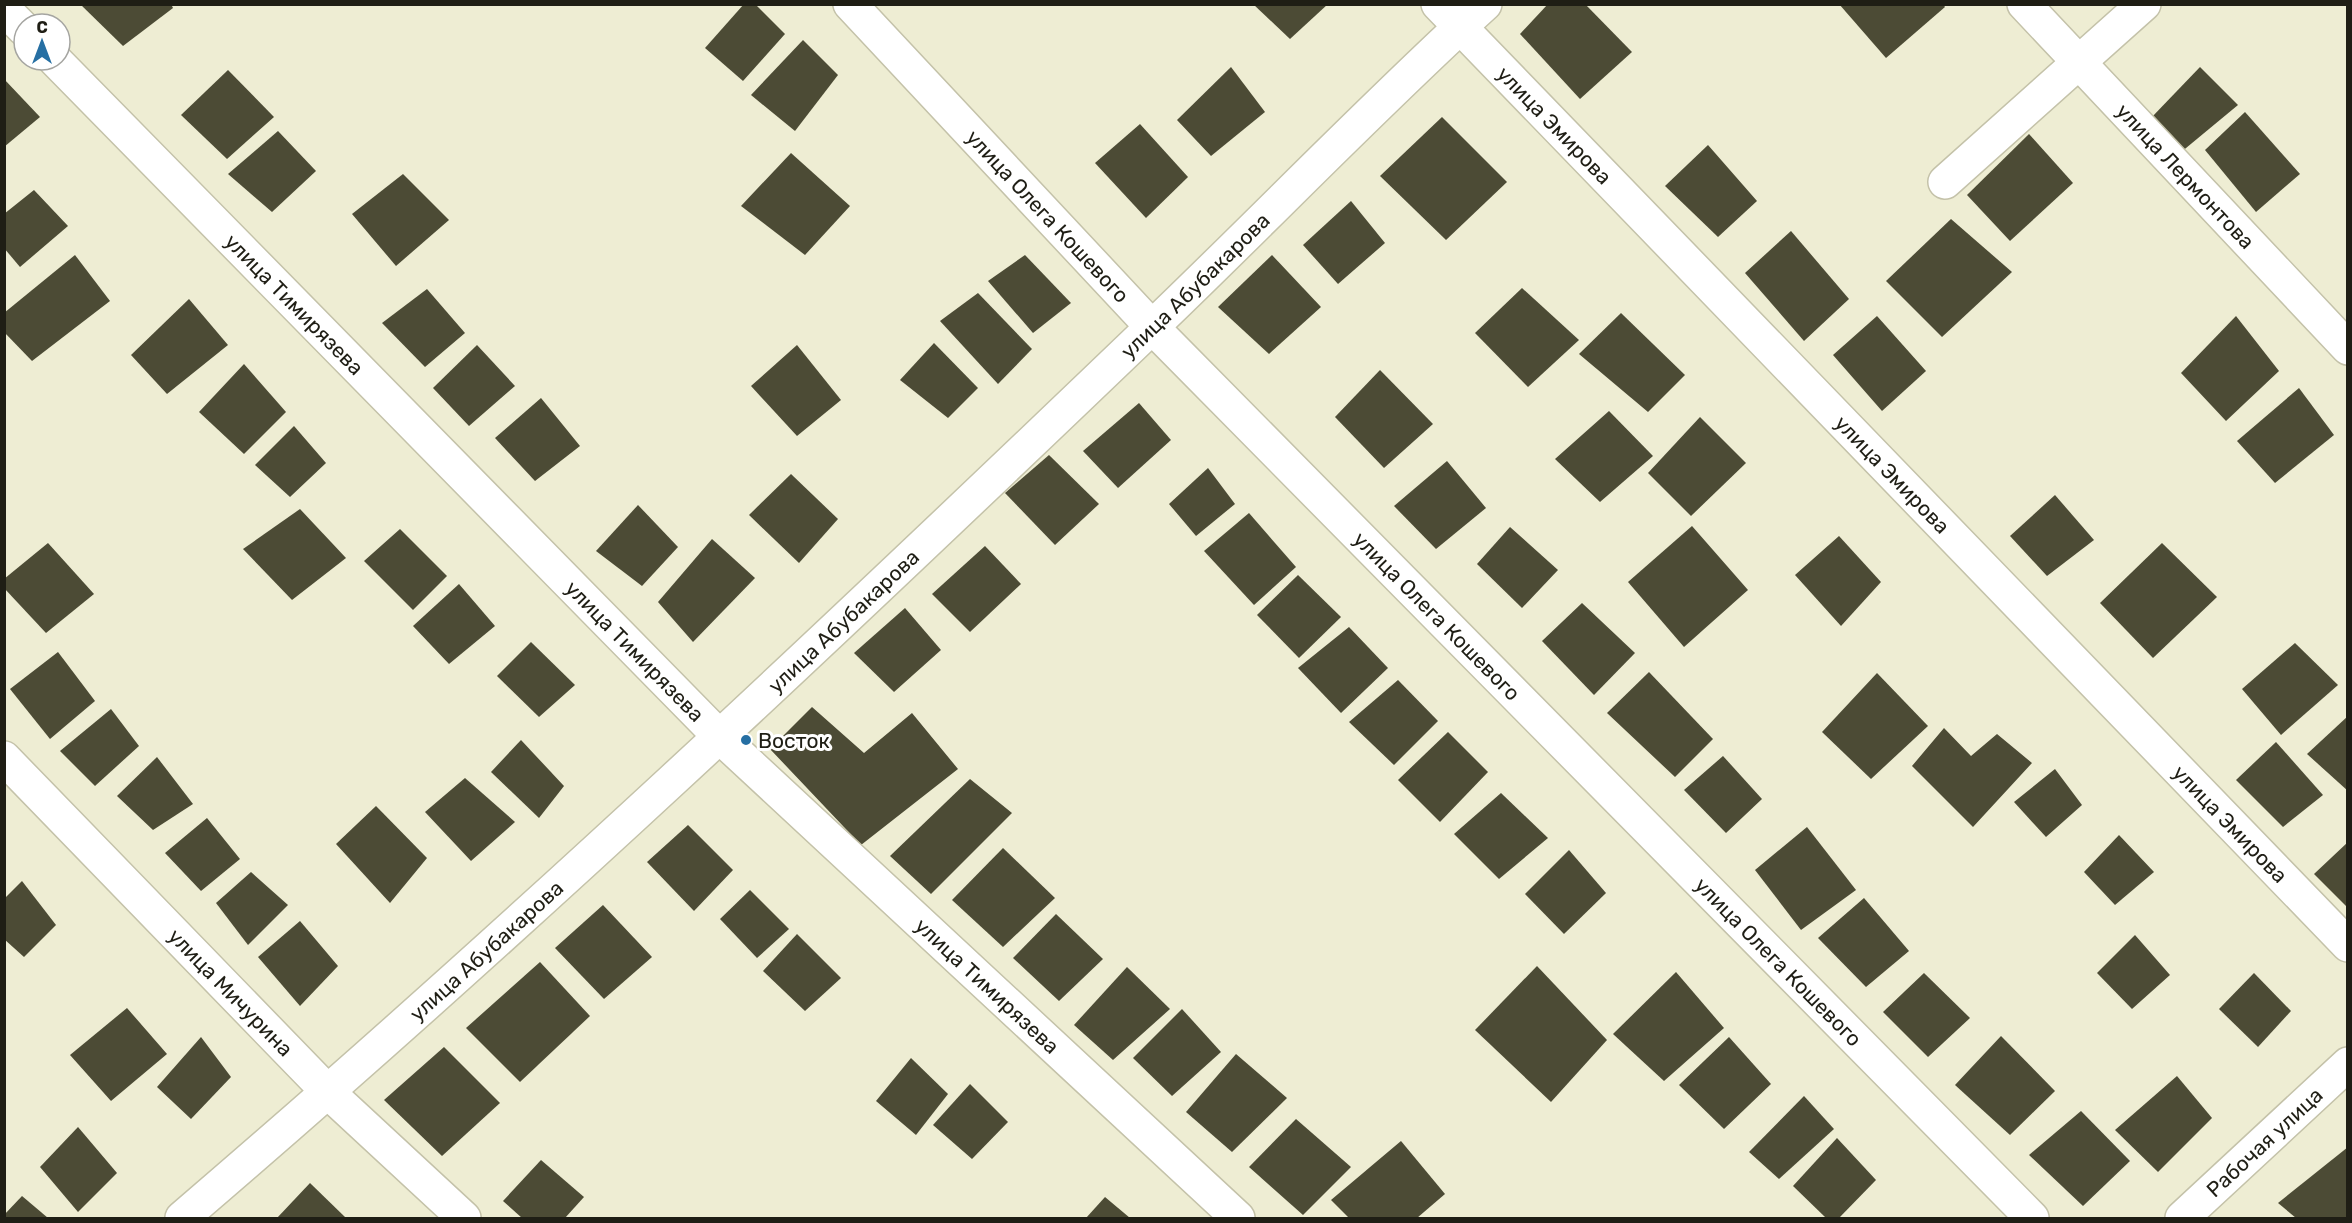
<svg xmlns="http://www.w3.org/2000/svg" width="2352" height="1223" viewBox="0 0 2352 1223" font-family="Rubik,sans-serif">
	<rect width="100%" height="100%" fill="#eeedd3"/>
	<g fill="#4c4b35">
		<polygon points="80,4 171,4 173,8 123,46"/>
		<polygon points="744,4 755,4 785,34 743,81 705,48"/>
		<polygon points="1253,4 1328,4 1290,39"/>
		<polygon points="1548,4 1585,4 1632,52 1580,99 1520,34"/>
		<polygon points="1839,4 1943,4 1945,7 1886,58"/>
		<polygon points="803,40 838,75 795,131 751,95"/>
		<polygon points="1231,67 1265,112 1211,156 1177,120"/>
		<polygon points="2200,67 2238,105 2180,153 2151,118"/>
		<polygon points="228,70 274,117 227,159 181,115"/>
		<polygon points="4,79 40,117 4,147"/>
		<polygon points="2245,112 2300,174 2256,212 2205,150"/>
		<polygon points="1442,117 1507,182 1446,240 1380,176"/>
		<polygon points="1140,124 1188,177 1146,218 1095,163"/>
		<polygon points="278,131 316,171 272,212 228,174"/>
		<polygon points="2029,134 2073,183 2010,241 1967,195"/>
		<polygon points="1708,145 1757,201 1718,237 1665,186"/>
		<polygon points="791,153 850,206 805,255 741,206"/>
		<polygon points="403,174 449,220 396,266 352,214"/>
		<polygon points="34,190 68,226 20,267 4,248 4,214"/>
		<polygon points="1351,201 1385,243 1338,284 1303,245"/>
		<polygon points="1951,219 2012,272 1942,337 1886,281"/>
		<polygon points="1791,231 1849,299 1804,341 1745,273"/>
		<polygon points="75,255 110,301 32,361 4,332 4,313"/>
		<polygon points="1025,255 1071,303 1033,333 988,281"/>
		<polygon points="1272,255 1321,307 1269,354 1218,307"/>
		<polygon points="1522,288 1579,340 1528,387 1475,333"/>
		<polygon points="427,289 465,333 425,367 382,323"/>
		<polygon points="978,293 1032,349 998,384 940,321"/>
		<polygon points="189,299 228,345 167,394 131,355"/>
		<polygon points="1621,313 1685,375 1648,412 1579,354"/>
		<polygon points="1877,316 1926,371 1882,411 1833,355"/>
		<polygon points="2236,316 2279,371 2226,421 2181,373"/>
		<polygon points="934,343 978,388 948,418 900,380"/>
		<polygon points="477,345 515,386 469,426 433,388"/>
		<polygon points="797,345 841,400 797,436 751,386"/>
		<polygon points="244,364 286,412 244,454 199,412"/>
		<polygon points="1380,370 1433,424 1384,468 1335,417"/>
		<polygon points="2299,388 2334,435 2275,483 2237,441"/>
		<polygon points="541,398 580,446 535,481 495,438"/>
		<polygon points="1139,403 1171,440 1118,488 1083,451"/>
		<polygon points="1609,411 1653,456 1600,502 1555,459"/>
		<polygon points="1700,417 1746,463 1691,516 1648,473"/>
		<polygon points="294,426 326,463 290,497 255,465"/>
		<polygon points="1049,455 1099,504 1055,545 1005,493"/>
		<polygon points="1447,461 1486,508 1436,549 1394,506"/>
		<polygon points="1208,468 1235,504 1196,536 1169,504"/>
		<polygon points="791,474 838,519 799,563 749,515"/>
		<polygon points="2055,495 2094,540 2047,576 2010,536"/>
		<polygon points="638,505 678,547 642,586 596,551"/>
		<polygon points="300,509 346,558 292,600 243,549"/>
		<polygon points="1249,513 1296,567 1254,605 1204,551"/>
		<polygon points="1692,526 1748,590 1684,647 1628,582"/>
		<polygon points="1510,527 1558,570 1522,608 1477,564"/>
		<polygon points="400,529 447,576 413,610 364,561"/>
		<polygon points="1839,536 1881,582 1841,626 1795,575"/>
		<polygon points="712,539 755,578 693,642 658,602"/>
		<polygon points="48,543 94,594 46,633 4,588 4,579"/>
		<polygon points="2162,543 2217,597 2153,658 2100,603"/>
		<polygon points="985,546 1021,584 970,632 932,594"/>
		<polygon points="1298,575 1341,617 1299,658 1257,615"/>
		<polygon points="459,584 495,626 449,664 413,626"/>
		<polygon points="1582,603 1635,653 1594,695 1542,641"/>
		<polygon points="905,608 941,650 894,692 854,653"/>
		<polygon points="1349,627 1388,668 1341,713 1298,668"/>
		<polygon points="531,642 575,685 539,717 497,676"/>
		<polygon points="2295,643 2338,685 2281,735 2242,689"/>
		<polygon points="58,652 95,701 50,739 10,689"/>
		<polygon points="1649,672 1713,739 1675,777 1607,713"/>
		<polygon points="1877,673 1928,726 1871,779 1822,732"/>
		<polygon points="1398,680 1438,721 1394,765 1349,722"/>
		<polygon points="812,707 864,753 912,713 958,769 861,845 770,749"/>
		<polygon points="111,709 139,746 95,786 60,751"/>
		<polygon points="2348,716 2348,791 2307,754"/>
		<polygon points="1944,728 1971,756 1997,734 2032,763 1973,827 1912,766"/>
		<polygon points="1448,732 1488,772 1440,822 1398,780"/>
		<polygon points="521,740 564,786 539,818 491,772"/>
		<polygon points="2276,742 2323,795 2283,827 2236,780"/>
		<polygon points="1723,756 1762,799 1726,833 1684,790"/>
		<polygon points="157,757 193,804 153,830 117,796"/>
		<polygon points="2055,769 2082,805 2046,837 2014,802"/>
		<polygon points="465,778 515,822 471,861 425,812"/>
		<polygon points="970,779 1012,813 931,894 890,856"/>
		<polygon points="1501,793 1548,838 1499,879 1454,834"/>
		<polygon points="376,806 427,858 390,903 336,844"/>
		<polygon points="207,818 240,859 201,891 165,853"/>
		<polygon points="688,825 733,870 694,911 647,862"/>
		<polygon points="1807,827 1856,890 1801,930 1755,870"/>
		<polygon points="2119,835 2154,872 2115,905 2084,872"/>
		<polygon points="2348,842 2348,908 2314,874"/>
		<polygon points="1003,848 1055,898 1003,947 952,900"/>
		<polygon points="1569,850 1606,893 1564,934 1525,894"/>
		<polygon points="251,872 288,905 248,945 216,903"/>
		<polygon points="22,881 56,925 24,957 4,939 4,899"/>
		<polygon points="750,890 789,929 757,958 720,919"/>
		<polygon points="1864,898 1909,951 1866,987 1818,938"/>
		<polygon points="603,905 652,957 604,999 555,948"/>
		<polygon points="1056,914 1103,959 1059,1001 1013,958"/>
		<polygon points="300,921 338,966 300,1006 258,957"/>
		<polygon points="797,934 841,978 805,1011 763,971"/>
		<polygon points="2135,935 2170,975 2132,1009 2097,973"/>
		<polygon points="540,962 590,1016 520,1082 466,1028"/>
		<polygon points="1537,966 1607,1040 1551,1102 1475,1030"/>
		<polygon points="1127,967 1170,1009 1113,1060 1074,1025"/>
		<polygon points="1676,972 1724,1028 1664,1081 1613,1034"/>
		<polygon points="1924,973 1970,1018 1928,1057 1883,1012"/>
		<polygon points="2254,973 2291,1011 2258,1047 2219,1009"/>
		<polygon points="127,1008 167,1054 111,1101 70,1055"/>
		<polygon points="1182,1009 1221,1052 1172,1096 1133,1058"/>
		<polygon points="2001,1036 2055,1091 2010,1135 1955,1085"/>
		<polygon points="201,1037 231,1077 191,1119 157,1087"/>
		<polygon points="1729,1037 1771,1084 1724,1129 1679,1085"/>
		<polygon points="444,1047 500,1103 442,1156 384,1100"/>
		<polygon points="1236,1054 1287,1098 1232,1152 1186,1112"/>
		<polygon points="911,1058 948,1094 916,1135 876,1101"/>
		<polygon points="2177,1076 2212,1118 2158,1172 2115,1130"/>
		<polygon points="970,1084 1008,1122 972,1159 933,1125"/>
		<polygon points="1804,1096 1834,1129 1779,1179 1749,1152"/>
		<polygon points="2081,1111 2130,1161 2083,1206 2029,1155"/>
		<polygon points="1296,1119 1351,1167 1303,1215 1249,1167"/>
		<polygon points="78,1127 117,1173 78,1212 40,1167"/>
		<polygon points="1837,1138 1876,1180 1839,1218 1826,1218 1793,1186"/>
		<polygon points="1401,1141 1445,1194 1417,1218 1349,1218 1331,1200"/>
		<polygon points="2348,1147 2348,1218 2296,1218 2278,1203"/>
		<polygon points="541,1160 584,1197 565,1218 522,1218 503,1201"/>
		<polygon points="310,1183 346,1218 277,1218"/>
		<polygon points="22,1196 48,1218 4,1218 4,1215"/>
		<polygon points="1105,1197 1130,1218 1086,1218"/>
	</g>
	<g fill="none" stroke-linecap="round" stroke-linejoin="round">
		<defs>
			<g id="minor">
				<path id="s1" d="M850,4L1152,327L2032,1218"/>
				<path id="s2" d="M1438,4L2348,945"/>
				<path id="s3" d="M2024,4L2348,348"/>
				<polyline points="4,9 24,29"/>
				<path id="s4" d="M55,60L720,737L1238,1218"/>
				<polyline points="1945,182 2144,4"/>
				<path id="s5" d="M4,758L329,1093L464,1218"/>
				<path id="s6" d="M182,1218C515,933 834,632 1151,328C1263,221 1370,109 1485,4"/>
				<path id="s7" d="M2182,1218L2348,1064"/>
			</g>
		</defs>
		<use href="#minor" stroke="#c4c2a9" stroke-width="36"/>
		<use href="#minor" stroke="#fff" stroke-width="33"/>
	</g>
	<circle fill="#266fa3" stroke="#fff" stroke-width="2" cx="746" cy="740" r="6"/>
	<g text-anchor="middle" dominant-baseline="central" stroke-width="6" stroke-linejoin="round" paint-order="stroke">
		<g font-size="21" fill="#1f1e15" stroke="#fff">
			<text stroke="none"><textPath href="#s2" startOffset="168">улица Эмирова</textPath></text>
			<text stroke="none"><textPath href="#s3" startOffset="236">улица Лермонтова</textPath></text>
			<text stroke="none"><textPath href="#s1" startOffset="290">улица Олега Кошевого</textPath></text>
			<text stroke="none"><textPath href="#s6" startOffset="1377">улица Абубакарова</textPath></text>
			<text stroke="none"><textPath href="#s4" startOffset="342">улица Тимирязева</textPath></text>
			<text stroke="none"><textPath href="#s2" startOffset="654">улица Эмирова</textPath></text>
			<text stroke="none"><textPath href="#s1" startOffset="848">улица Олега Кошевого</textPath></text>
			<text stroke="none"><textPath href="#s6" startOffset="891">улица Абубакарова</textPath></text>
			<text stroke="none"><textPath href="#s4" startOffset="828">улица Тимирязева</textPath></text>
			<text stroke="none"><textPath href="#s2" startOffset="1140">улица Эмирова</textPath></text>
			<text stroke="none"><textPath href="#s6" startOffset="405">улица Абубакарова</textPath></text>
			<text stroke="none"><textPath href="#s1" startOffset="1334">улица Олега Кошевого</textPath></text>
			<text stroke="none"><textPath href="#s4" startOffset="1314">улица Тимирязева</textPath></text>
			<text stroke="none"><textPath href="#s5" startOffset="326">улица Мичурина</textPath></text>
			<text stroke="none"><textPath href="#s7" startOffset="112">Рабочая улица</textPath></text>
		</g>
		<g font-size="21" fill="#1f1e15" stroke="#fff" text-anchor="start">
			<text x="758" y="740">Восток</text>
		</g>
	</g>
	<rect width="2352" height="1223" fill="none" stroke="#1f1e15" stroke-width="12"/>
	<g transform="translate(42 42)"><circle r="28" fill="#ffffff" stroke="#a5a5a1" stroke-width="1.5"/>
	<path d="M0-4.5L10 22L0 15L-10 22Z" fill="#266fa3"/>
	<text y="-9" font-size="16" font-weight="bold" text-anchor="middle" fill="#1f1e15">С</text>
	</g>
</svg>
